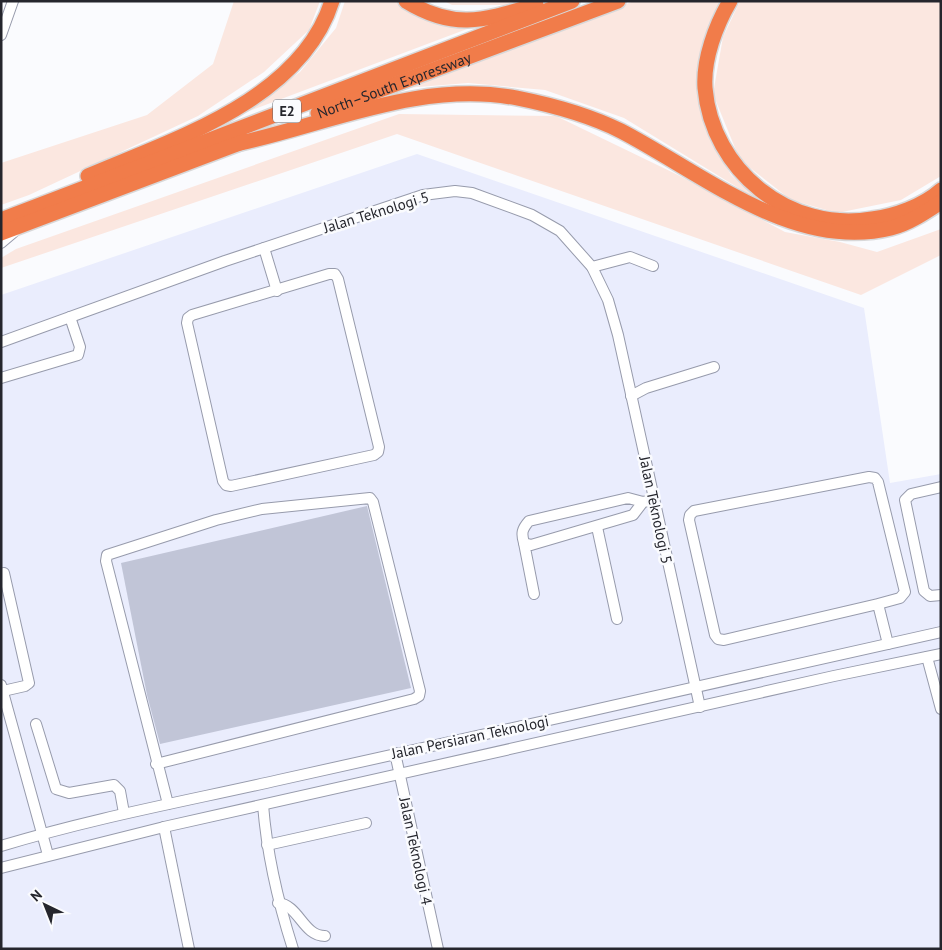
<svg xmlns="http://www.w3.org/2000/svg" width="942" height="950" viewBox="0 0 942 950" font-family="'PT Sans',sans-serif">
	<rect width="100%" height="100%" fill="#fafbfe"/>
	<polygon fill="#eaedfd" points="417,154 864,308 890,483 941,474 941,949 1,949 1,295"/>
	<g fill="#fbe7e0">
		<polygon points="234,1 320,1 309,30 264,72 198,116 29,195 1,205 1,163 147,115 213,64"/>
		<path d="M345,1H396C416,21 449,22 475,26L239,115L300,72L336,28Z"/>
		<polygon points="444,1 523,1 513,5 452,5"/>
		<polygon points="634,1 720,1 700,51 699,97 711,139 731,175 763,203 624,118 545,90 468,83 406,88"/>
		<polygon points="740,1 941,1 941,176 901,200 837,213 791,200 740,160 713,94 723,37"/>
		<polygon points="399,114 556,116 678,175 785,232 840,242 877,252 941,229 941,255 861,295 397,134 1,268 1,258 16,249"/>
	</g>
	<polygon fill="#c1c5d7" points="367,506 411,688 160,744 147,695 121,563"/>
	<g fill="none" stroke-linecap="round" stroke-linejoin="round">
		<defs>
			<g id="minor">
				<polyline points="1,35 13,1"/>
				<polyline points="1,243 14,232"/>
				<polyline points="264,248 277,291"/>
				<polyline points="592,267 630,257 653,266"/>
				<polygon points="329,274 335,274 338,279 379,447 378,452 374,455 231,486 226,485 223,481 187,323 188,318 192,315"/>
				<polyline points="1,342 225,261 423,195 455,191 472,193 532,215 560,231 592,267 608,300 618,335 700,707"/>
				<polyline points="1,378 78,355 80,347 70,317"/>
				<polyline points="631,396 646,388 714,367"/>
				<polyline points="941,487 911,494 905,500 924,591 930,596 941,595"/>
				<path d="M643,502L633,515L531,545L524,543C521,533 522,529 529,521L628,498L643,502L654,500"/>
				<polyline points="597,527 617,619"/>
				<polyline points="524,543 534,594"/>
				<polyline points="878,604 900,598 905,592 878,482 875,478 869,477 694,511 690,515 689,520 715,635 718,639 724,640 878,604 888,644"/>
				<polyline points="927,657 941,709"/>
				<polyline points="1,685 48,855"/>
				<polyline points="3,691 25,686 29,683 4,573"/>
				<polyline points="36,724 56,789 69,793 114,785 120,791 124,813"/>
				<polyline points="395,753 438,949"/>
				<polyline points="156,764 414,699 419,696 420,691 373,502 370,498 262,509 216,520 107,555 106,561 168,804"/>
				<path d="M263,805C267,855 278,902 293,949"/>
				<polyline points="164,827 189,949"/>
				<polyline points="267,845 366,823"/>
				<path d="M1,846C93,818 186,801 279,780C500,731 720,682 941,632"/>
				<polyline points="1,868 164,827 834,676 941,654"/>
				<path d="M278,903C299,905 303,936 325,936"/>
			</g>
			<g id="highway">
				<path d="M406,1C455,31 485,20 536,5"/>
				<path d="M730,1C716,25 703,59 705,88C712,171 790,233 872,219C895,216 923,206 941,190"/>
				<path id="s1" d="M318,113L618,1"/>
				<path d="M236,144C328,124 421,80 517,98C552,105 589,115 621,131C702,173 794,252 891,228C908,224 926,212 941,202"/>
				<path d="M88,176C174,139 301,100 332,1"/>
				<polyline points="1,220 572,1"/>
				<polyline points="1,233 245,141"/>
			</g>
		</defs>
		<use href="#minor" stroke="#979bac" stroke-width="12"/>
		<use href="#highway" stroke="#d8d8d9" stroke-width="18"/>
		<use href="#minor" stroke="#fff" stroke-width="10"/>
		<use href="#highway" stroke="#f17c4a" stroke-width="15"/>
	</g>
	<g text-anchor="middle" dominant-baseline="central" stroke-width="5" stroke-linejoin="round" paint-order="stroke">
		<rect fill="#fafbfe" stroke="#65666c" stroke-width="1" x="273" y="99.5" width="28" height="23" rx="4"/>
		<g font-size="14" font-weight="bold" fill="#25262d">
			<text x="287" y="111">E2</text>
		</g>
		<g font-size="15" fill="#25262d" stroke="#fafbfe">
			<text stroke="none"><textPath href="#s1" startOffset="81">North–South Expressway</textPath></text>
			<text transform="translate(376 212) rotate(-17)">Jalan Teknologi 5</text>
			<text transform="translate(656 510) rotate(78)">Jalan Teknologi 5</text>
			<text transform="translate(470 737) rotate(-12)">Jalan Persiaran Teknologi</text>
			<text transform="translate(416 851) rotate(78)">Jalan Teknologi 4</text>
		</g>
	</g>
	<rect width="942" height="950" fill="none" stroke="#25262d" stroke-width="5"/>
	<g transform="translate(45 905) rotate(317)" stroke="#fafbfe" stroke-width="4" paint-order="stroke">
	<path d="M0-4L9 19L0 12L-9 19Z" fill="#25262d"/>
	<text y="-8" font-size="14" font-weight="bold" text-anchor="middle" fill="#25262d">N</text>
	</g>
</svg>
